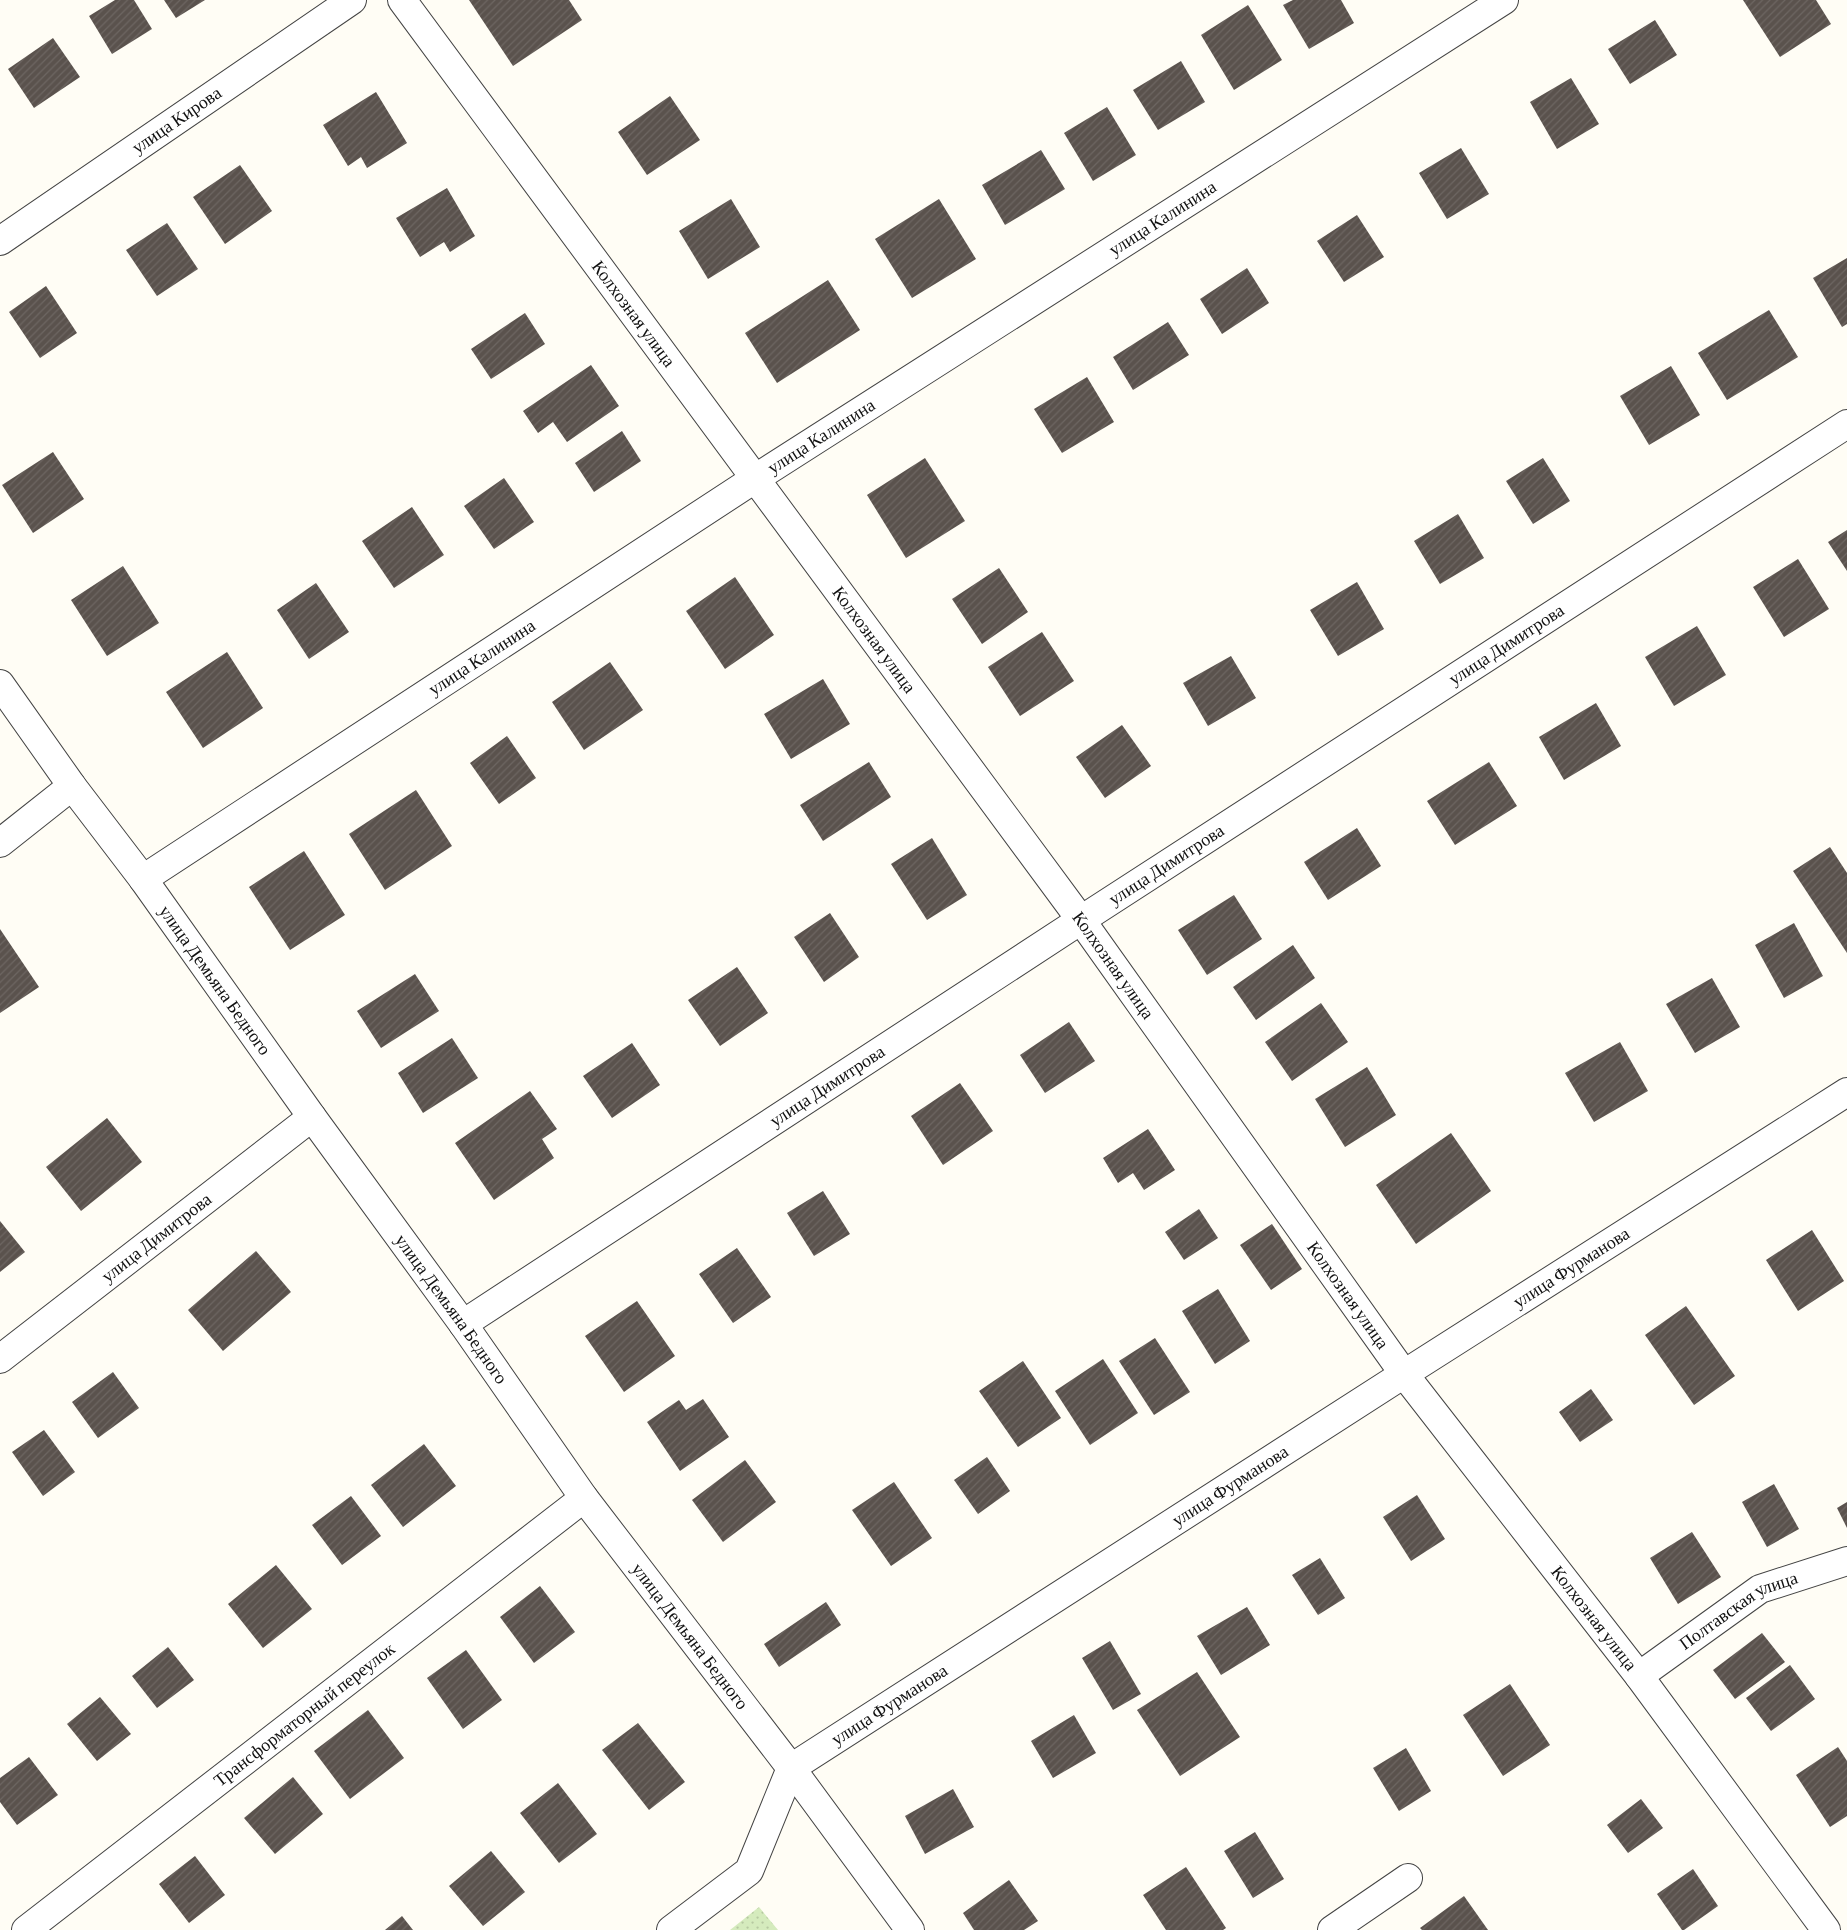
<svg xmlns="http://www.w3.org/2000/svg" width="1847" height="1930" viewBox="0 0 1847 1930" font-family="'Crimson Pro',serif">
	<defs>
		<pattern id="park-dots" width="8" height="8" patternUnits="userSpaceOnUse" patternTransform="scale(1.25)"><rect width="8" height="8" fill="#d5ebbd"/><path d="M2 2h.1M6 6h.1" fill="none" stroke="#b6c8a1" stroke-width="1.8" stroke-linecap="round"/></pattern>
		<pattern id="building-hatch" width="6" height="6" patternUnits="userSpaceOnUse" patternTransform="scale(1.25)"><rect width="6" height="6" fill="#5a524d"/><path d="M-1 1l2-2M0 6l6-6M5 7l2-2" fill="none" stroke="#6d6662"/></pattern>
	</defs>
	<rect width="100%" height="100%" fill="#fffdf5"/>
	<polygon fill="url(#park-dots)" points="759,1907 778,1930 730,1930"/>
	<g fill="url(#building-hatch)">
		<polygon points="115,0 134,0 152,29 112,54 89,16"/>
		<polygon points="164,0 205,0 176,18"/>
		<polygon points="469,0 569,0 582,20 513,66"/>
		<polygon points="1293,0 1341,0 1354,23 1309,49 1283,5"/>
		<polygon points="1743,0 1816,0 1831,24 1780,57"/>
		<polygon points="1248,5 1282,60 1234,90 1201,35"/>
		<polygon points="1655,20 1677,55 1630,84 1608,49"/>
		<polygon points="53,38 80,77 34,108 8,69"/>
		<polygon points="1181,61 1205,102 1158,130 1133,90"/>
		<polygon points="1571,78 1599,124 1557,149 1530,102"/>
		<polygon points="376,92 407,143 367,168 361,157 348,166 323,125"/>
		<polygon points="670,96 700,140 647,175 618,132"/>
		<polygon points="1107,107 1136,155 1093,181 1064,133"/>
		<polygon points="1461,148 1489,194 1447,219 1419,173"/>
		<polygon points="1041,150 1065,189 1005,225 982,185"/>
		<polygon points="240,165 272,211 225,244 193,197"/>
		<polygon points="447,188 475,236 450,252 444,242 420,257 396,218"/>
		<polygon points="731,199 760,247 708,279 679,231"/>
		<polygon points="939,199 976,259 912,298 875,239"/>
		<polygon points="1357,215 1384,257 1344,282 1317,241"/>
		<polygon points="167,223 198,269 157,296 126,250"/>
		<polygon points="1847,258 1847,324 1842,327 1813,278"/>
		<polygon points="1247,268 1269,303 1222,334 1200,299"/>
		<polygon points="828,280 860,330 777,383 745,333"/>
		<polygon points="46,286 77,333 40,358 9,312"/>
		<polygon points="1769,310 1798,357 1727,400 1698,353"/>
		<polygon points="525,313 545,344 491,379 471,349"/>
		<polygon points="1168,322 1189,355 1133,390 1113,357"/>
		<polygon points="591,365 619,406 567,442 553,422 538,433 523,411"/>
		<polygon points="1671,366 1700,415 1649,445 1620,396"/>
		<polygon points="1087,377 1114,422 1062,453 1034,409"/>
		<polygon points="622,431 641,461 594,492 575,463"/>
		<polygon points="53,452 84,499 33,533 2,485"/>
		<polygon points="925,458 965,521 906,558 867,495"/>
		<polygon points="1543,458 1570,501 1533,524 1506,481"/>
		<polygon points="504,478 534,522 494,549 464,506"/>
		<polygon points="412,507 444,555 394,588 362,541"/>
		<polygon points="1458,514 1484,558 1440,584 1414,541"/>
		<polygon points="1847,530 1847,571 1828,542"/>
		<polygon points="1798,559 1829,609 1784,637 1753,587"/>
		<polygon points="123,566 159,623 107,656 71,600"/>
		<polygon points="999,568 1028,612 982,644 952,599"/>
		<polygon points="735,577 774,635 725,669 686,611"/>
		<polygon points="1357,582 1384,629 1338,656 1310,610"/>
		<polygon points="316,583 349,632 309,659 277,610"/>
		<polygon points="1697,626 1726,675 1674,706 1645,657"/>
		<polygon points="1042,632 1074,681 1020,716 988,667"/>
		<polygon points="227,652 263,708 203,748 166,692"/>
		<polygon points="1231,656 1256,698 1208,726 1183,683"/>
		<polygon points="610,662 643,710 584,750 552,702"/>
		<polygon points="823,679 850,724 791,759 764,714"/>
		<polygon points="1596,703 1621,746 1564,780 1539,737"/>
		<polygon points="1122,725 1151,766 1105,798 1076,757"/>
		<polygon points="507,736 536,778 499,804 470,763"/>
		<polygon points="869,762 891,797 823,841 800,805"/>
		<polygon points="1489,762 1517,806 1455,845 1427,801"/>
		<polygon points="416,790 452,846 385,890 349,834"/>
		<polygon points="1357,828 1381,866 1328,900 1304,862"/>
		<polygon points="932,838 967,895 927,920 891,864"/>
		<polygon points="1830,847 1847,873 1847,953 1793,871"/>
		<polygon points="304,851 345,915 290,950 249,887"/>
		<polygon points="1234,895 1262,939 1207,975 1178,930"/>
		<polygon points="830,913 859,957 824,982 794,937"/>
		<polygon points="1794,923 1823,976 1784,998 1755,945"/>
		<polygon points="0,929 39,987 0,1013"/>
		<polygon points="1293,945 1315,978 1256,1020 1233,987"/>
		<polygon points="737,967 768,1013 720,1046 688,1000"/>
		<polygon points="415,974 439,1011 381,1048 357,1011"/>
		<polygon points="1712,978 1740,1027 1695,1053 1666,1004"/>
		<polygon points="1321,1003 1348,1042 1292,1081 1265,1042"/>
		<polygon points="1069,1022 1095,1061 1045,1093 1020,1055"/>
		<polygon points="452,1038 478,1078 423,1113 398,1073"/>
		<polygon points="1620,1042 1648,1091 1594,1122 1565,1073"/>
		<polygon points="632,1043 660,1085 612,1118 583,1076"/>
		<polygon points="1367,1067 1396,1115 1345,1147 1315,1099"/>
		<polygon points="960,1083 993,1131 943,1165 911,1116"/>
		<polygon points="530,1091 557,1129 542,1139 554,1158 494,1200 455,1143"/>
		<polygon points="107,1118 142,1162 81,1211 46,1167"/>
		<polygon points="1148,1129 1175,1170 1144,1190 1133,1173 1118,1183 1103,1158"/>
		<polygon points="1451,1133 1491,1191 1416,1244 1376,1185"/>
		<polygon points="823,1191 850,1234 814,1256 787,1213"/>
		<polygon points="1199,1209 1218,1238 1184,1260 1165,1232"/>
		<polygon points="0,1221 25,1252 0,1272"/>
		<polygon points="1272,1224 1302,1269 1271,1290 1240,1245"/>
		<polygon points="1812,1230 1844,1281 1798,1311 1766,1260"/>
		<polygon points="737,1248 771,1297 733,1323 699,1274"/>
		<polygon points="256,1251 291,1292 223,1351 188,1310"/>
		<polygon points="1218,1289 1250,1341 1215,1364 1182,1311"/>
		<polygon points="637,1301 675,1356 624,1392 585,1336"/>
		<polygon points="1686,1306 1735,1376 1694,1405 1645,1335"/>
		<polygon points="1155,1338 1190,1392 1154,1415 1119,1361"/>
		<polygon points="1103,1359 1138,1413 1090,1445 1055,1391"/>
		<polygon points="1023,1361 1061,1418 1018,1447 979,1391"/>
		<polygon points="113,1372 139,1408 98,1438 72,1402"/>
		<polygon points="1591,1389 1613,1420 1580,1442 1559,1412"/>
		<polygon points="703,1399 729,1437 680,1471 647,1422 679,1400 686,1410"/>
		<polygon points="44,1430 75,1472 43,1496 12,1452"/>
		<polygon points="424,1444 456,1486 403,1527 371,1485"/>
		<polygon points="987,1457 1010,1491 978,1514 954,1480"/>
		<polygon points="745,1460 776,1502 723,1542 692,1500"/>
		<polygon points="894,1482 932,1538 891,1566 852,1510"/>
		<polygon points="1774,1484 1799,1529 1767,1547 1742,1502"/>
		<polygon points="1417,1495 1445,1539 1411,1561 1383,1517"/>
		<polygon points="351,1496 381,1536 342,1565 312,1525"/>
		<polygon points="1847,1502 1847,1528 1837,1508"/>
		<polygon points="1692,1532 1721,1577 1678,1604 1650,1558"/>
		<polygon points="1320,1558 1345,1598 1318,1615 1292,1575"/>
		<polygon points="276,1565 312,1609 263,1648 228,1604"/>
		<polygon points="540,1586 575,1632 534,1663 500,1617"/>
		<polygon points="826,1602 841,1625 779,1667 764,1644"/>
		<polygon points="1247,1607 1270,1645 1221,1675 1197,1636"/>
		<polygon points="1762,1633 1785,1662 1735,1699 1713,1670"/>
		<polygon points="1110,1641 1141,1694 1113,1710 1082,1658"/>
		<polygon points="168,1647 194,1680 157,1708 132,1676"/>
		<polygon points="466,1650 502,1700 463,1729 427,1678"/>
		<polygon points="1790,1665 1815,1699 1771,1731 1746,1698"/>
		<polygon points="1197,1672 1240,1737 1180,1776 1137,1710"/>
		<polygon points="1510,1684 1550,1745 1503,1776 1463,1715"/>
		<polygon points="100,1697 131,1734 97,1761 67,1724"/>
		<polygon points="368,1710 404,1758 350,1799 314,1751"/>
		<polygon points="1074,1715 1096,1753 1053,1778 1031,1741"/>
		<polygon points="638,1723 685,1782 649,1810 602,1750"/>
		<polygon points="1838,1747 1847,1761 1847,1816 1830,1827 1796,1775"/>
		<polygon points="1406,1748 1431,1791 1399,1811 1373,1768"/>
		<polygon points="29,1757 58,1795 17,1825 0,1802 0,1778"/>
		<polygon points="293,1777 323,1814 275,1854 244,1818"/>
		<polygon points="558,1783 597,1834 559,1863 520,1813"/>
		<polygon points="953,1789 974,1827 925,1854 905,1816"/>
		<polygon points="1641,1799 1663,1828 1628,1853 1607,1825"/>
		<polygon points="1255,1832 1284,1879 1253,1898 1224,1851"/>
		<polygon points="491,1851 525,1892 483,1926 449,1886"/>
		<polygon points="195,1856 225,1895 189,1923 159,1884"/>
		<polygon points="1186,1867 1226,1928 1223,1930 1166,1930 1143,1895"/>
		<polygon points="1693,1869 1718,1906 1684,1930 1682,1930 1657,1894"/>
		<polygon points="1009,1880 1038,1921 1024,1930 974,1930 963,1913"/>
		<polygon points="1464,1896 1488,1930 1422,1930 1420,1928"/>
		<polygon points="402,1916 413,1930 385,1930"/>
	</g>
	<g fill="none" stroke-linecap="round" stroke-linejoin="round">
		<defs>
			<g id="minor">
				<path id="s1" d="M402,0L1081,920L1404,1374L1639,1676L1826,1930"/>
				<path id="s2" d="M0,241L352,0"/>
				<path id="s3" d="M0,684L72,786L143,879L312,1117L463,1324L584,1498L791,1768L910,1930"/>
				<polyline points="0,843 72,786"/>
				<path id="s4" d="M143,879L756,478L1504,0"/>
				<path id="s5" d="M463,1324L1081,920L1847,424"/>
				<path id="s6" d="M0,1359L312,1117"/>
				<path id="s7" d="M1639,1676L1760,1589L1847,1561"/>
				<path id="s8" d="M26,1930L584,1498"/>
				<path id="s9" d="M671,1930L749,1871L791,1768L1404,1374L1847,1092"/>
				<polyline points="1332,1930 1408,1878"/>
			</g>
		</defs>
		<use href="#minor" stroke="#444" stroke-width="30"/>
		<use href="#minor" stroke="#fff" stroke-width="28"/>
	</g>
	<g text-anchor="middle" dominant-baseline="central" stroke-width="5" stroke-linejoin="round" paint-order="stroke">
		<g font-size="18" fill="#111" stroke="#fff">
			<text stroke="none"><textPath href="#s2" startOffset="214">улица Кирова</textPath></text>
			<text stroke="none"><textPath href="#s4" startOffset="1215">улица Калинина</textPath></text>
			<text stroke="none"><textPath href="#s1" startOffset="390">Колхозная улица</textPath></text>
			<text stroke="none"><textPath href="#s4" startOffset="810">улица Калинина</textPath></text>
			<text stroke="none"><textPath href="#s1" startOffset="795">Колхозная улица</textPath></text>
			<text stroke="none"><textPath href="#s5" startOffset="1245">улица Димитрова</textPath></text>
			<text stroke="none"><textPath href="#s4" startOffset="405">улица Калинина</textPath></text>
			<text stroke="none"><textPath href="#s5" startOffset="840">улица Димитрова</textPath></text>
			<text stroke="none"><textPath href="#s1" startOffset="1199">Колхозная улица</textPath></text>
			<text stroke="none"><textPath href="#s3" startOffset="366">улица Демьяна Бедного</textPath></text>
			<text stroke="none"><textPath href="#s5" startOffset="435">улица Димитрова</textPath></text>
			<text stroke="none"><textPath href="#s6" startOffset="198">улица Димитрова</textPath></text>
			<text stroke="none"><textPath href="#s9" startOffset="1136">улица Фурманова</textPath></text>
			<text stroke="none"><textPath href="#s1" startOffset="1604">Колхозная улица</textPath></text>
			<text stroke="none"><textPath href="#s3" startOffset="771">улица Демьяна Бедного</textPath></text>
			<text stroke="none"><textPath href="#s9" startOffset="731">улица Фурманова</textPath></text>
			<text stroke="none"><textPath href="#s7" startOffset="120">Полтавская улица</textPath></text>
			<text stroke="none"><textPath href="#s1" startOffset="2010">Колхозная улица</textPath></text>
			<text stroke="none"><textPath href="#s3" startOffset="1176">улица Демьяна Бедного</textPath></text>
			<text stroke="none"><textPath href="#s9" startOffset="326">улица Фурманова</textPath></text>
			<text stroke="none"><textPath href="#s8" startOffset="352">Трансформаторный переулок</textPath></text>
		</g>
	</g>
</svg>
